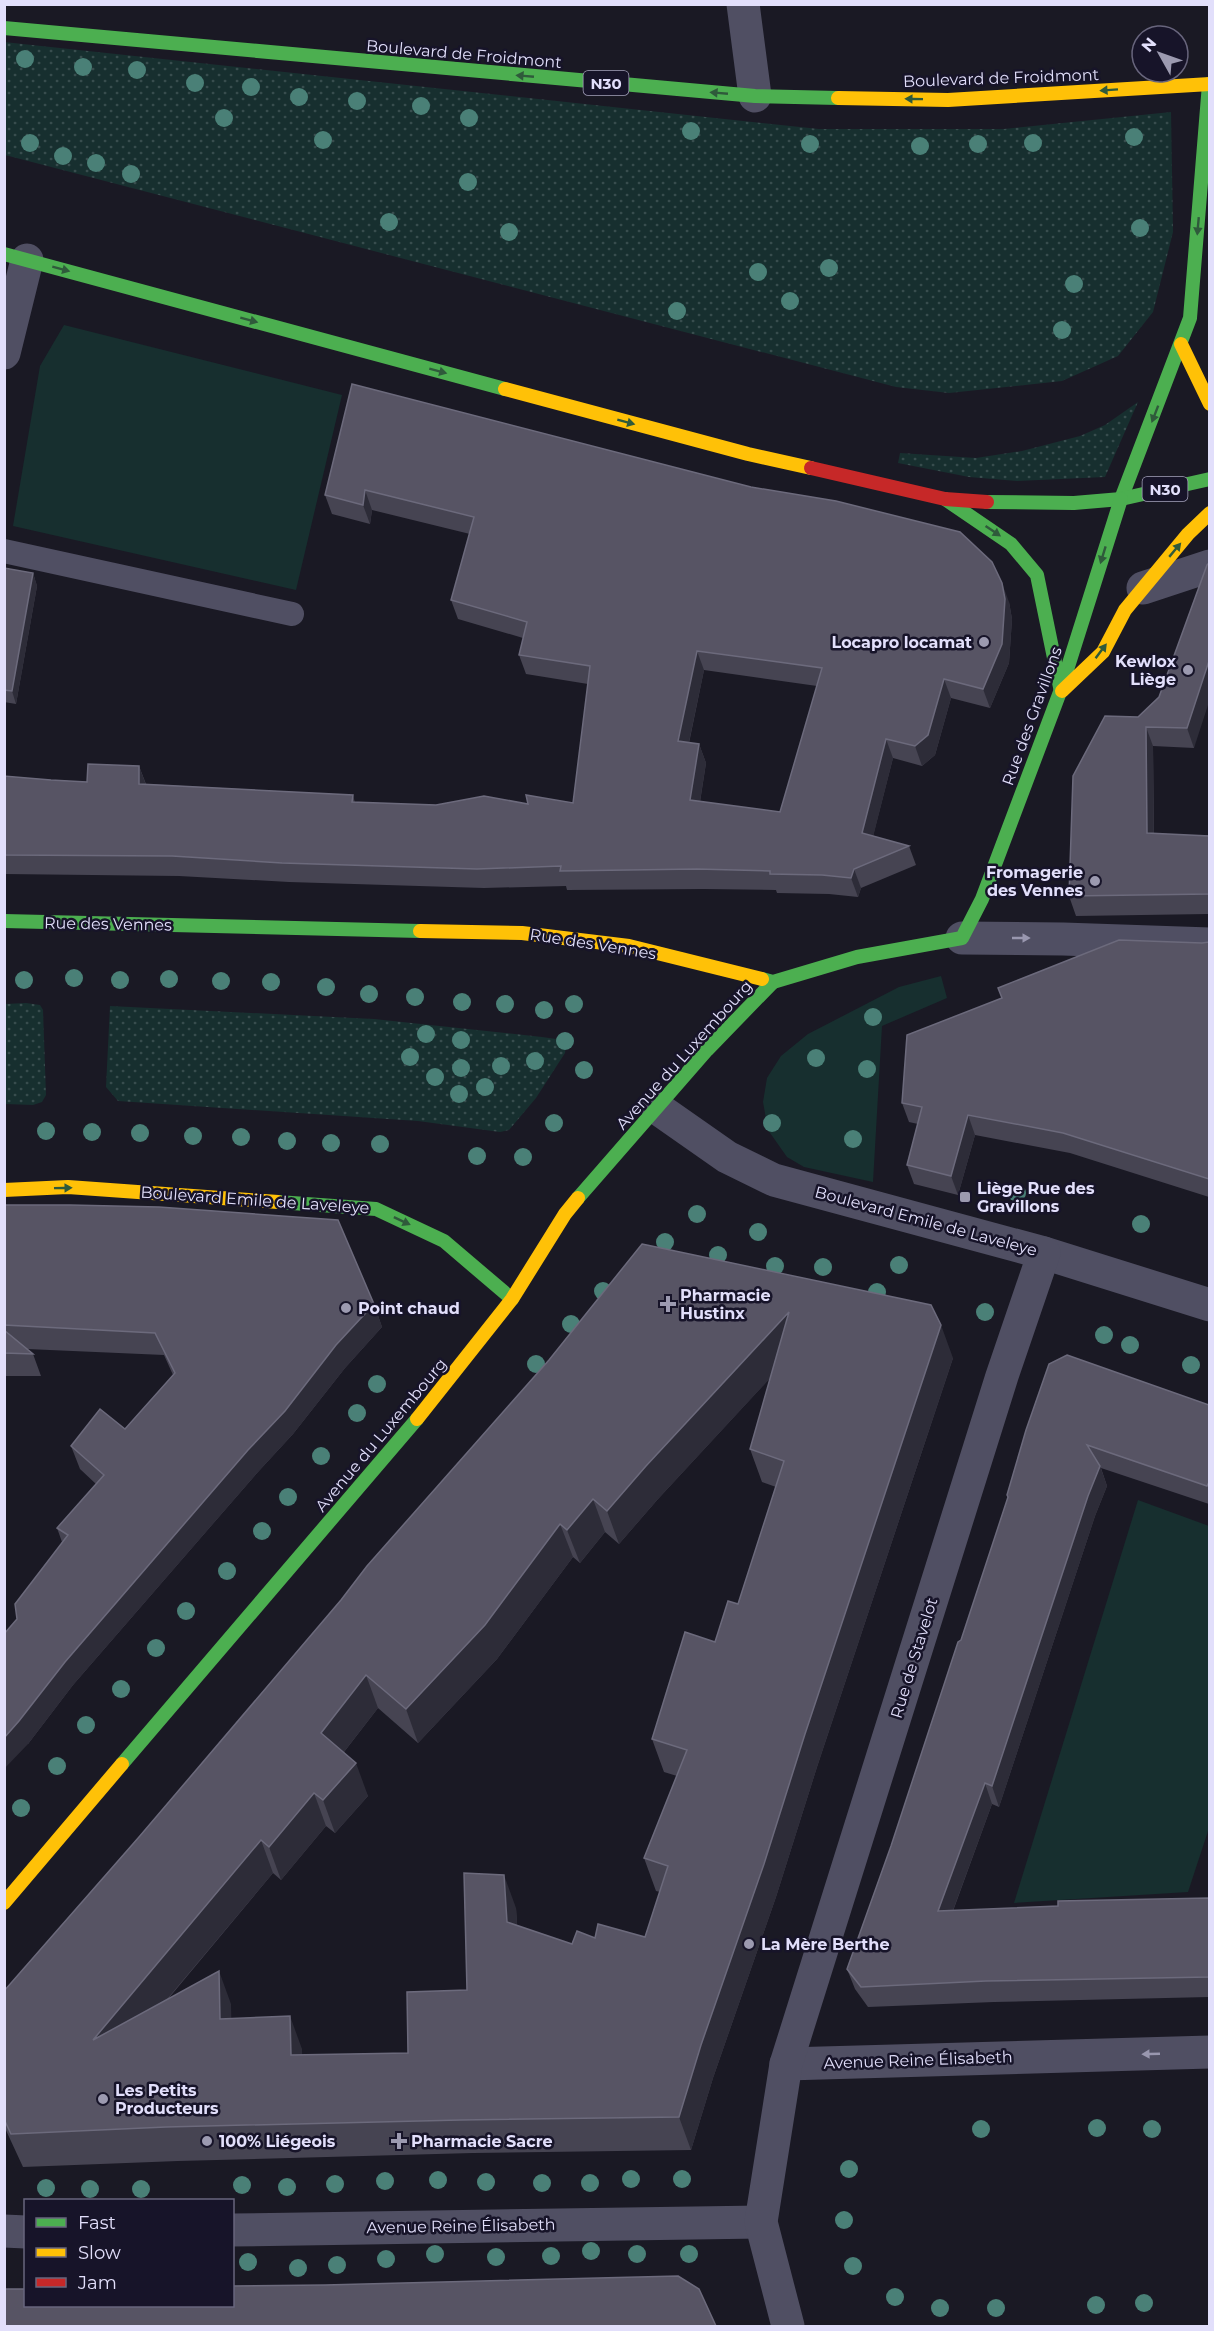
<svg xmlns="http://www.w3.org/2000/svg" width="1214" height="2331" viewBox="0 0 1214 2331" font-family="Montserrat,sans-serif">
	<defs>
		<pattern id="garden-dots" width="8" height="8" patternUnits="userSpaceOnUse" patternTransform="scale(1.5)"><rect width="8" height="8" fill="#172f2f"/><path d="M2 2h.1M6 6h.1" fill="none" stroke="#384d4e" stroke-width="1.8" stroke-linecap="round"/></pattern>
	</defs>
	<rect width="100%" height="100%" fill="#1a1924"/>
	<g fill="#172f2f">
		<polygon points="64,325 342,395 296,590 13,526 40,366"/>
		<polygon points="941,976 947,998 882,1026 873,1182 804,1167 787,1157 768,1130 763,1102 767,1078 781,1056 808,1034 899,987"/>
		<polygon points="1138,1500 1209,1526 1209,1828 1188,1892 1014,1903"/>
	</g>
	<g fill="url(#garden-dots)">
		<polygon points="4,42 819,129 1004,129 1171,112 1173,232 1153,312 1118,356 1062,381 949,393 896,387 5,155"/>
		<polygon points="1138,402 1105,477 1017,481 969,477 898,463 900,453 976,458 1022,451 1080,436 1105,425"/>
		<polygon points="26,1003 40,1005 43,1010 46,1095 42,1102 33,1105 5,1104 5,1004"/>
		<polygon points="110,1006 374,1019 542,1037 556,1039 566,1045 565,1053 536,1098 509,1130 500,1132 418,1121 118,1101 106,1087"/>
	</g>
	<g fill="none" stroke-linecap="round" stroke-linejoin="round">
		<polyline stroke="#504f63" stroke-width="24" points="4,551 292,614"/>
		<g stroke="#504f63" stroke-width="33">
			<polyline points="743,4 755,96"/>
			<polyline points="4,353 27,260"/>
			<polyline points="1143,588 1210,566"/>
			<polyline points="962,938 1063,939 1210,944"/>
			<polyline points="657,1108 727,1157 774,1180 1044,1253 1210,1305"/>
			<polyline points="786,2064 1210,2052"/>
			<polyline points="232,2230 761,2222"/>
			<polyline points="4,2231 26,2232"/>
			<polyline points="788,2326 761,2222 786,2064 1002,1376 1044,1253"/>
		</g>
		<g stroke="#4caf50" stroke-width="14">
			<polyline points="4,28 755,96 838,98"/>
			<polyline points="4,254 505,389"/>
			<polyline points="945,499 1011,544 1037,575 1060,687"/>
			<polyline points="1121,499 1190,318 1209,84"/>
			<polyline points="987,502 1074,503 1121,499 1210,479"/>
			<polyline points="4,921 420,931"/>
			<polyline points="762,979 773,982 857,957 962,938 982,899 1060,692 1121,499"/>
			<polyline points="578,1198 707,1050 773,982"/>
			<polyline points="278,1202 376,1209 444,1241 512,1299"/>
			<polyline points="122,1764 417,1419"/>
		</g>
		<g stroke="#ffc107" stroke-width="14">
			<polyline points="838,98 948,100 1210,84"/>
			<polyline points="1181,344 1210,404"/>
			<polyline points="505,389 748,454 811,468"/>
			<polyline points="1062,691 1103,652 1125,610 1188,534 1210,513"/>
			<polyline points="420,931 522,933 629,946 762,979"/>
			<polyline points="4,1190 68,1187 278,1202"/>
			<polyline points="417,1419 512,1299 565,1214 578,1198"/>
			<polyline points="4,1903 122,1764"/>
		</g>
		<polyline stroke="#c62828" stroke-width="14" points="811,468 945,499 987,502"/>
	</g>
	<g fill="#4a8077">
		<circle cx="25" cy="59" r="9"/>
		<circle cx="83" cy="67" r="9"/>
		<circle cx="137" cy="70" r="9"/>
		<circle cx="195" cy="83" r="9"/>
		<circle cx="251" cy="87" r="9"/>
		<circle cx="299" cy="97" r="9"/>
		<circle cx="357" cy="101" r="9"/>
		<circle cx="421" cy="106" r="9"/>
		<circle cx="224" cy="118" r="9"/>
		<circle cx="469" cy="118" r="9"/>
		<circle cx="691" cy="131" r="9"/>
		<circle cx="1134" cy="137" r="9"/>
		<circle cx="323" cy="140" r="9"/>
		<circle cx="30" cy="143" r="9"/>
		<circle cx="1033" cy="143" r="9"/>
		<circle cx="810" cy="144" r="9"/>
		<circle cx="978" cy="144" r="9"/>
		<circle cx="920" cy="146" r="9"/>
		<circle cx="63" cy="156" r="9"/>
		<circle cx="96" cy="163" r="9"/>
		<circle cx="131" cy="174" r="9"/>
		<circle cx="468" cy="182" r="9"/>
		<circle cx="389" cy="222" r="9"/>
		<circle cx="1140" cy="228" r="9"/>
		<circle cx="509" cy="232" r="9"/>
		<circle cx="829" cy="268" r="9"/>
		<circle cx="758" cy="272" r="9"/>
		<circle cx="1074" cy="284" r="9"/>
		<circle cx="790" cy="301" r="9"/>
		<circle cx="677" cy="311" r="9"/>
		<circle cx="1062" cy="330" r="9"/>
		<circle cx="74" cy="978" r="9"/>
		<circle cx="169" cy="979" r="9"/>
		<circle cx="24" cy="980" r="9"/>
		<circle cx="120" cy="980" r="9"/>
		<circle cx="221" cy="981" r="9"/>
		<circle cx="271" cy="982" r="9"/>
		<circle cx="326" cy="987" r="9"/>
		<circle cx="369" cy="994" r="9"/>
		<circle cx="415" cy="997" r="9"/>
		<circle cx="462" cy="1002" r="9"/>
		<circle cx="505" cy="1004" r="9"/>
		<circle cx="574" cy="1004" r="9"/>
		<circle cx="544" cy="1010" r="9"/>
		<circle cx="873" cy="1017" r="9"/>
		<circle cx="426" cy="1034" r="9"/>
		<circle cx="461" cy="1040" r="9"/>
		<circle cx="565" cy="1041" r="9"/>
		<circle cx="410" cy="1057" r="9"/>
		<circle cx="816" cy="1058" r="9"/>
		<circle cx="535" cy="1061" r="9"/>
		<circle cx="501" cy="1066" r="9"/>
		<circle cx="461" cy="1068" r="9"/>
		<circle cx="867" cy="1069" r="9"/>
		<circle cx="584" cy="1070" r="9"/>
		<circle cx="435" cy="1077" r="9"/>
		<circle cx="485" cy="1087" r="9"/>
		<circle cx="459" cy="1094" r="9"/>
		<circle cx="554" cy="1123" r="9"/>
		<circle cx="772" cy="1123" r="9"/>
		<circle cx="46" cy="1131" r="9"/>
		<circle cx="92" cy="1132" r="9"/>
		<circle cx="140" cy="1133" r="9"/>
		<circle cx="193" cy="1136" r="9"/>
		<circle cx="241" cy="1137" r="9"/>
		<circle cx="853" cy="1139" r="9"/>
		<circle cx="287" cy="1141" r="9"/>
		<circle cx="331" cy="1143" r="9"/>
		<circle cx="380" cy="1144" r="9"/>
		<circle cx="477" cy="1156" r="9"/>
		<circle cx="523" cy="1157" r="9"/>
		<circle cx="1017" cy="1193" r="9"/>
		<circle cx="697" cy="1214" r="9"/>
		<circle cx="1141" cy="1224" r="9"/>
		<circle cx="758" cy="1232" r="9"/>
		<circle cx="665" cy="1242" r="9"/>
		<circle cx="718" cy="1255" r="9"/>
		<circle cx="899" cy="1265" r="9"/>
		<circle cx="775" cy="1266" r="9"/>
		<circle cx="823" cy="1267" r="9"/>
		<circle cx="603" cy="1291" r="9"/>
		<circle cx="877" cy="1292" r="9"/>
		<circle cx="985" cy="1312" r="9"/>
		<circle cx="571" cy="1324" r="9"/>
		<circle cx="1104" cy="1335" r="9"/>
		<circle cx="1130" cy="1345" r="9"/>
		<circle cx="536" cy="1364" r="9"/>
		<circle cx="1191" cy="1365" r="9"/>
		<circle cx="377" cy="1384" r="9"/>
		<circle cx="357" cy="1413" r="9"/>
		<circle cx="321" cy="1456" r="9"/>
		<circle cx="288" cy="1497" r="9"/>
		<circle cx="262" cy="1531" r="9"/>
		<circle cx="227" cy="1571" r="9"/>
		<circle cx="186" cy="1611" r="9"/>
		<circle cx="156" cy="1648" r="9"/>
		<circle cx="121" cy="1689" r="9"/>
		<circle cx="86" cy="1725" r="9"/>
		<circle cx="57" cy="1766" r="9"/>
		<circle cx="21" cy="1808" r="9"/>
		<circle cx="1097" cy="2128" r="9"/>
		<circle cx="981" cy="2129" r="9"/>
		<circle cx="1152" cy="2129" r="9"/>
		<circle cx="849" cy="2169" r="9"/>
		<circle cx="631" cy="2179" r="9"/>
		<circle cx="682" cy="2179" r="9"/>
		<circle cx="438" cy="2180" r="9"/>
		<circle cx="385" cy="2181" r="9"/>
		<circle cx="486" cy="2182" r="9"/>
		<circle cx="542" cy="2183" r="9"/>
		<circle cx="590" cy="2183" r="9"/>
		<circle cx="335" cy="2184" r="9"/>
		<circle cx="242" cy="2185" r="9"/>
		<circle cx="287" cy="2187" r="9"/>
		<circle cx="46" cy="2188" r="9"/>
		<circle cx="90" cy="2189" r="9"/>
		<circle cx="141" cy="2189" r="9"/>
		<circle cx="844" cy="2220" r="9"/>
		<circle cx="591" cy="2251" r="9"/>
		<circle cx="435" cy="2254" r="9"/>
		<circle cx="637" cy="2254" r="9"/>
		<circle cx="689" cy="2254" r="9"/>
		<circle cx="551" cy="2256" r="9"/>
		<circle cx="496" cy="2257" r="9"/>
		<circle cx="386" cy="2259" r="9"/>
		<circle cx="248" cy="2262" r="9"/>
		<circle cx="337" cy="2265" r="9"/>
		<circle cx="853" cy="2266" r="9"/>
		<circle cx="298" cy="2268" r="9"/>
		<circle cx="895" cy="2297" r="9"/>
		<circle cx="1144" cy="2303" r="9"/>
		<circle cx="1096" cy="2305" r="9"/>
		<circle cx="940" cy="2308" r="9"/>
		<circle cx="996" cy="2308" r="9"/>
	</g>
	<g fill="#464452" fill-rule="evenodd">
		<path d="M352,384L1009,602L1012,619L1009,663L990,708L951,698L935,755L922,766L893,758L873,836L909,846L916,865L861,888L858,897L829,894L777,893L776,890L704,889L567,890L566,886L484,888L289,882L179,876L4,874V776L51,780L87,782L139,766L146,784L353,795L355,803L436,805L573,803L588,684L526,674L519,655L523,638L458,619L451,600L470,534L372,510L370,524L332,514L325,495ZM704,670L817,686L780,812L700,802L706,763L699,744L689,743Z"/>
		<polygon points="1209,563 1194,748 1153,746 1154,834 1209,836 1209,917 1208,914 1076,916 1069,896 1138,717 1159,697"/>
		<polygon points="4,568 33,573 37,586 16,704 4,702"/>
		<polygon points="1209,942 1209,1197 1070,1153 975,1135 958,1195 914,1184 907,1165 918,1124 909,1122 902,1103 1202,943"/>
		<polygon points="4,1205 374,1304 382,1327 345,1368 293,1434 257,1473 73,1685 28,1744 17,1619 62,1542 57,1528 96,1484 80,1469 71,1446 125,1429 173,1375 164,1355 27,1349 33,1354 41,1376 4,1376"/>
		<path d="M953,1358L817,1767L776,1897L713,2078L691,2150L473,2153L178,2161L23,2167L4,2126V1991L139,1837L549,1360ZM770,1378L750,1449L762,1482L776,1487L738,1604L652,1739L664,1772L677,1776L644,1858L656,1891L660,1892L645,1937L595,1938L572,1944L517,1926L516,1908L467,1990L408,2053L302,2055V2049L231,2018V2004L168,1999L273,1873L281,1880L326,1826L335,1833L368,1796L344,1752L378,1708L418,1743L497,1659L573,1557L580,1563L605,1532L619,1544L658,1499Z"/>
		<polygon points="1209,1405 1209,1504 1101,1468 1107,1486 1095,1516 999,1807 992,1804 953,1911 1209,1898 1209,1997 994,2002 868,2007 855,1989 847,1969 891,1846 961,1640 1008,1498 1007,1495 1026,1430"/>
	</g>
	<g fill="#2d2c38">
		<polygon points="365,490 372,510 370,524 363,505"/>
		<polygon points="33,573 37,586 16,704 12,691"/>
		<polygon points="1002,583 1009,602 1012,619 1009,663 990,708 983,689"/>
		<polygon points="697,651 704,670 685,761 678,741"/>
		<polygon points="1209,661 1209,702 1194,748 1187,728"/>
		<polygon points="944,679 951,698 935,755 922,766 915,746"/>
		<polygon points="1146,727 1153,746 1154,853 1147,833"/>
		<polygon points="886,739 893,758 869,853 862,833"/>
		<polygon points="699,744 706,763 697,820 690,800"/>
		<polygon points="139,766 146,785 139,784"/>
		<polygon points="854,869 861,888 858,897 851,878"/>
		<polygon points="968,1115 975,1135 958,1195 951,1176"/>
		<polygon points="374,1304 382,1327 345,1368 293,1434 257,1473 73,1685 28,1744 4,1769 4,1738 65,1662 336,1345"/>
		<polygon points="789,1312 801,1345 658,1499 619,1544 607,1511 646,1466"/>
		<polygon points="941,1325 953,1358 817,1767 776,1897 713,2078 691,2150 679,2117 701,2045"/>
		<polygon points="1100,1466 1107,1486 1095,1516 999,1807 992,1786 1088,1496"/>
		<polygon points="593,1499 605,1532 580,1563 567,1530"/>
		<polygon points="560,1524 573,1557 497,1659 418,1743 406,1709"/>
		<polygon points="366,1675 378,1708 333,1766 321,1733"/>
		<polygon points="356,1763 368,1796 335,1833 323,1800"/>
		<polygon points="985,1783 992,1804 945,1932 938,1911"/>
		<polygon points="314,1793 326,1826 281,1880 269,1847"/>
		<polygon points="261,1840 273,1873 105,2073 93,2040"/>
		<polygon points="504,1875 516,1908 519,1955 507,1922"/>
		<polygon points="219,1971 231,2004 232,2052 220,2019"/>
		<polygon points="290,2016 302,2049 303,2088 291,2055"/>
	</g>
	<g fill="#575464" stroke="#6c6a7c" stroke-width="1.5" fill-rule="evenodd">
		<path d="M352,384L751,487L836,501L960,532L992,562L1002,583L1005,599L1002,644L983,689L944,679L928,735L915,746L886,739L862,833L909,846L854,869L851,878L822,875L770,874V871L697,869L560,871L561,866L477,869L282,863L172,856L4,855V776L51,780L87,782L88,764L139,766V784L353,795L352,802L436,805L484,796L528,804L526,795L573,803L590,666L519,655L527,622L451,600L474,517L365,490L363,505L325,495ZM697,651L822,668L780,812L690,800L699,744L678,741Z"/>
		<polygon points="1209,563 1209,661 1187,728 1146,727 1147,833 1209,836 1209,894 1069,896 1073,776 1105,716 1138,717 1159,697 1207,565"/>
		<polygon points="4,568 33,573 12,691 4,690"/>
		<polygon points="1119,940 1202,943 1209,942 1209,1179 1063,1133 968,1115 951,1176 907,1165 922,1107 902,1103 907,1035 1002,998 998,988"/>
		<polygon points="4,1205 70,1205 159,1207 338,1220 374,1304 336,1345 285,1411 248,1450 65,1662 19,1721 4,1738 4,1634 17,1619 15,1604 68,1535 57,1528 104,1475 71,1446 100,1409 125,1429 175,1373 155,1333 4,1325"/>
		<path d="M642,1244L931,1305L941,1325L805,1734L764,1864L701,2045L679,2117L461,2120L166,2127L11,2134L4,2119V1991L139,1837L341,1600L367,1566L549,1360ZM789,1312L750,1449L784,1461L738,1604L728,1601L715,1642L685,1632L652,1739L687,1750L644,1858L668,1866L645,1937L598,1924L595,1938L577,1931L572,1944L507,1922L504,1875L464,1873L467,1990L407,1992L408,2053L291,2055L290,2016L220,2019L219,1971L93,2040L261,1840L269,1847L314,1793L323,1800L356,1763L321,1733L366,1675L406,1709L485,1625L560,1524L567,1530L593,1499L607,1511L646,1466Z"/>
		<polygon points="4,1330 33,1354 4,1353"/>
		<polygon points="1067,1355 1209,1405 1209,1485 1208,1484 1207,1486 1087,1445 1100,1466 1088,1496 992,1786 985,1783 938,1911 1058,1906 1058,1901 1209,1898 1209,1977 986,1981 861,1987 847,1969 891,1846 958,1642 961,1640 1008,1497 1007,1495 1026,1430 1049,1364"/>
		<polygon points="678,2276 699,2289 716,2326 4,2326 4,2289 26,2289 26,2306 232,2306 232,2286 325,2285"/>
	</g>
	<defs><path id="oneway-solid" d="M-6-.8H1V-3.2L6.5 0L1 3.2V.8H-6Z" transform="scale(1.5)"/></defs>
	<g fill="#2f5a3b">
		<use href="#oneway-solid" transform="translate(525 76) rotate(-175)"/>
		<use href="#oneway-solid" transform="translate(1109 90) rotate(176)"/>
		<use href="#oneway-solid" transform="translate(719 93) rotate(-175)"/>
		<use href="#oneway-solid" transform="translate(914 99) rotate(-179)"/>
		<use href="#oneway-solid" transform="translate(1198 226) rotate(95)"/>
		<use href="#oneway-solid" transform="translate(61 269) rotate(15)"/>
		<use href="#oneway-solid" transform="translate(249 320) rotate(15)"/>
		<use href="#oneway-solid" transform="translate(438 371) rotate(15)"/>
		<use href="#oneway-solid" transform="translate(1155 414) rotate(111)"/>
		<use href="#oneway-solid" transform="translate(626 422) rotate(15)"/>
		<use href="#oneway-solid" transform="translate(993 531) rotate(34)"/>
		<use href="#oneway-solid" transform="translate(1175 550) rotate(-50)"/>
		<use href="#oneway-solid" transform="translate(1103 555) rotate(107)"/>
		<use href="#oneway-solid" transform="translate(1101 651) rotate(-53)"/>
		<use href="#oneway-solid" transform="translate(63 1188) rotate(-1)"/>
		<use href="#oneway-solid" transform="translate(402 1221) rotate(25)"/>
	</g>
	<g fill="#9997af">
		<use href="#oneway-solid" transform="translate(1021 938)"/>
		<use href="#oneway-solid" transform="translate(1151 2054) rotate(178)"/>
	</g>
	<g fill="#9c9ab0" stroke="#171429" stroke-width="2">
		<circle cx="984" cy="642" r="6"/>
		<circle cx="1188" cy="670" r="6"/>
		<circle cx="1095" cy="881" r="6"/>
		<rect x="959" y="1191" width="12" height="12" rx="3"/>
		<path d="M665 1295h6v6h6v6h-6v6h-6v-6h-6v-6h6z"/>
		<circle cx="346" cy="1308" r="6"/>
		<circle cx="749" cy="1944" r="6"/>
		<circle cx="103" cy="2099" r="6"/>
		<circle cx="207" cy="2141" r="6"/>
		<path d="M396 2132h6v6h6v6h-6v6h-6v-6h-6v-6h6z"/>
	</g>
	<g text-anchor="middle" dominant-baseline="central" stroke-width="5" stroke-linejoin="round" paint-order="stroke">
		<g fill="#171429" stroke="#a5a2bc" stroke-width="1.5">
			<rect x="583.5" y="71" width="45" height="24" rx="4.5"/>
			<rect x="1142.5" y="477" width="45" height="24" rx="4.5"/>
		</g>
		<g font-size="15" font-weight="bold" fill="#e2dffb">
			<text x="606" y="83">N30</text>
			<text x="1165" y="489">N30</text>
		</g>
		<g font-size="16" fill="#e2dffb" stroke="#171429">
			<text transform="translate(464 54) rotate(5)">Boulevard de Froidmont</text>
			<text transform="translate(1001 78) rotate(-2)">Boulevard de Froidmont</text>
			<text transform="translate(1032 716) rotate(-70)">Rue des Gravillons</text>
			<text transform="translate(108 924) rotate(1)">Rue des Vennes</text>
			<text transform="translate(593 944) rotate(9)">Rue des Vennes</text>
			<text transform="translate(684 1055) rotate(-48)">Avenue du Luxembourg</text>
			<text transform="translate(255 1200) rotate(4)">Boulevard Emile de Laveleye</text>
			<text transform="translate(926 1221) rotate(15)">Boulevard Emile de Laveleye</text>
			<text transform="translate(381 1435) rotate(-50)">Avenue du Luxembourg</text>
			<text transform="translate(914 1658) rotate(-73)">Rue de Stavelot</text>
			<text transform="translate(918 2060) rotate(-2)">Avenue Reine Élisabeth</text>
			<text transform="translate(461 2226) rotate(-1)">Avenue Reine Élisabeth</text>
		</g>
		<g font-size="16" font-weight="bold" fill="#e2dffb" stroke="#171429" text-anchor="start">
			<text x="972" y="642" text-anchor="end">Locapro locamat</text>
			<text x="1176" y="661" text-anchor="end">Kewlox<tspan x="1176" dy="18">Liège</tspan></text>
			<text x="1083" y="872" text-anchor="end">Fromagerie<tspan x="1083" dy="18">des Vennes</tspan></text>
			<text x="977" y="1188">Liège Rue des<tspan x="977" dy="18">Gravillons</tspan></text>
			<text x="680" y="1295">Pharmacie<tspan x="680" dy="18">Hustinx</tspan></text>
			<text x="358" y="1308">Point chaud</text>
			<text x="761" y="1944">La Mère Berthe</text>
			<text x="115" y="2090">Les Petits<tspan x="115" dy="18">Producteurs</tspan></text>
			<text x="219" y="2141">100% Liégeois</text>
			<text x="411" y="2141">Pharmacie Sacre</text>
		</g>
	</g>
	<rect width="1214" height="2331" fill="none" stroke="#e2dffb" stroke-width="12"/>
	<rect x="24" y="2199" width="210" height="108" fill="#171429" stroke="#68657d" stroke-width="1.5"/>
	<rect x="36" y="2218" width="30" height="9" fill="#4caf50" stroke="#68657d" stroke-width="1.5"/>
	<text x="78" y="2229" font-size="18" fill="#e2dffb">Fast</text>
	<rect x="36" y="2248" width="30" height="9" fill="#ffc107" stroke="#68657d" stroke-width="1.5"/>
	<text x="78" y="2259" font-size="18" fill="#e2dffb">Slow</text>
	<rect x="36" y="2278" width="30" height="9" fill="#c62828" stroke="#68657d" stroke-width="1.5"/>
	<text x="78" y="2289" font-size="18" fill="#e2dffb">Jam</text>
	<g transform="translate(1160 54) rotate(310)"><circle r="28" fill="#171429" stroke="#68657d" stroke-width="1.5"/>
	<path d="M0-4.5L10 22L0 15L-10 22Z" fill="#9c9ab0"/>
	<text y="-9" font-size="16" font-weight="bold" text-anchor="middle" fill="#e2dffb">N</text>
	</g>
</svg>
